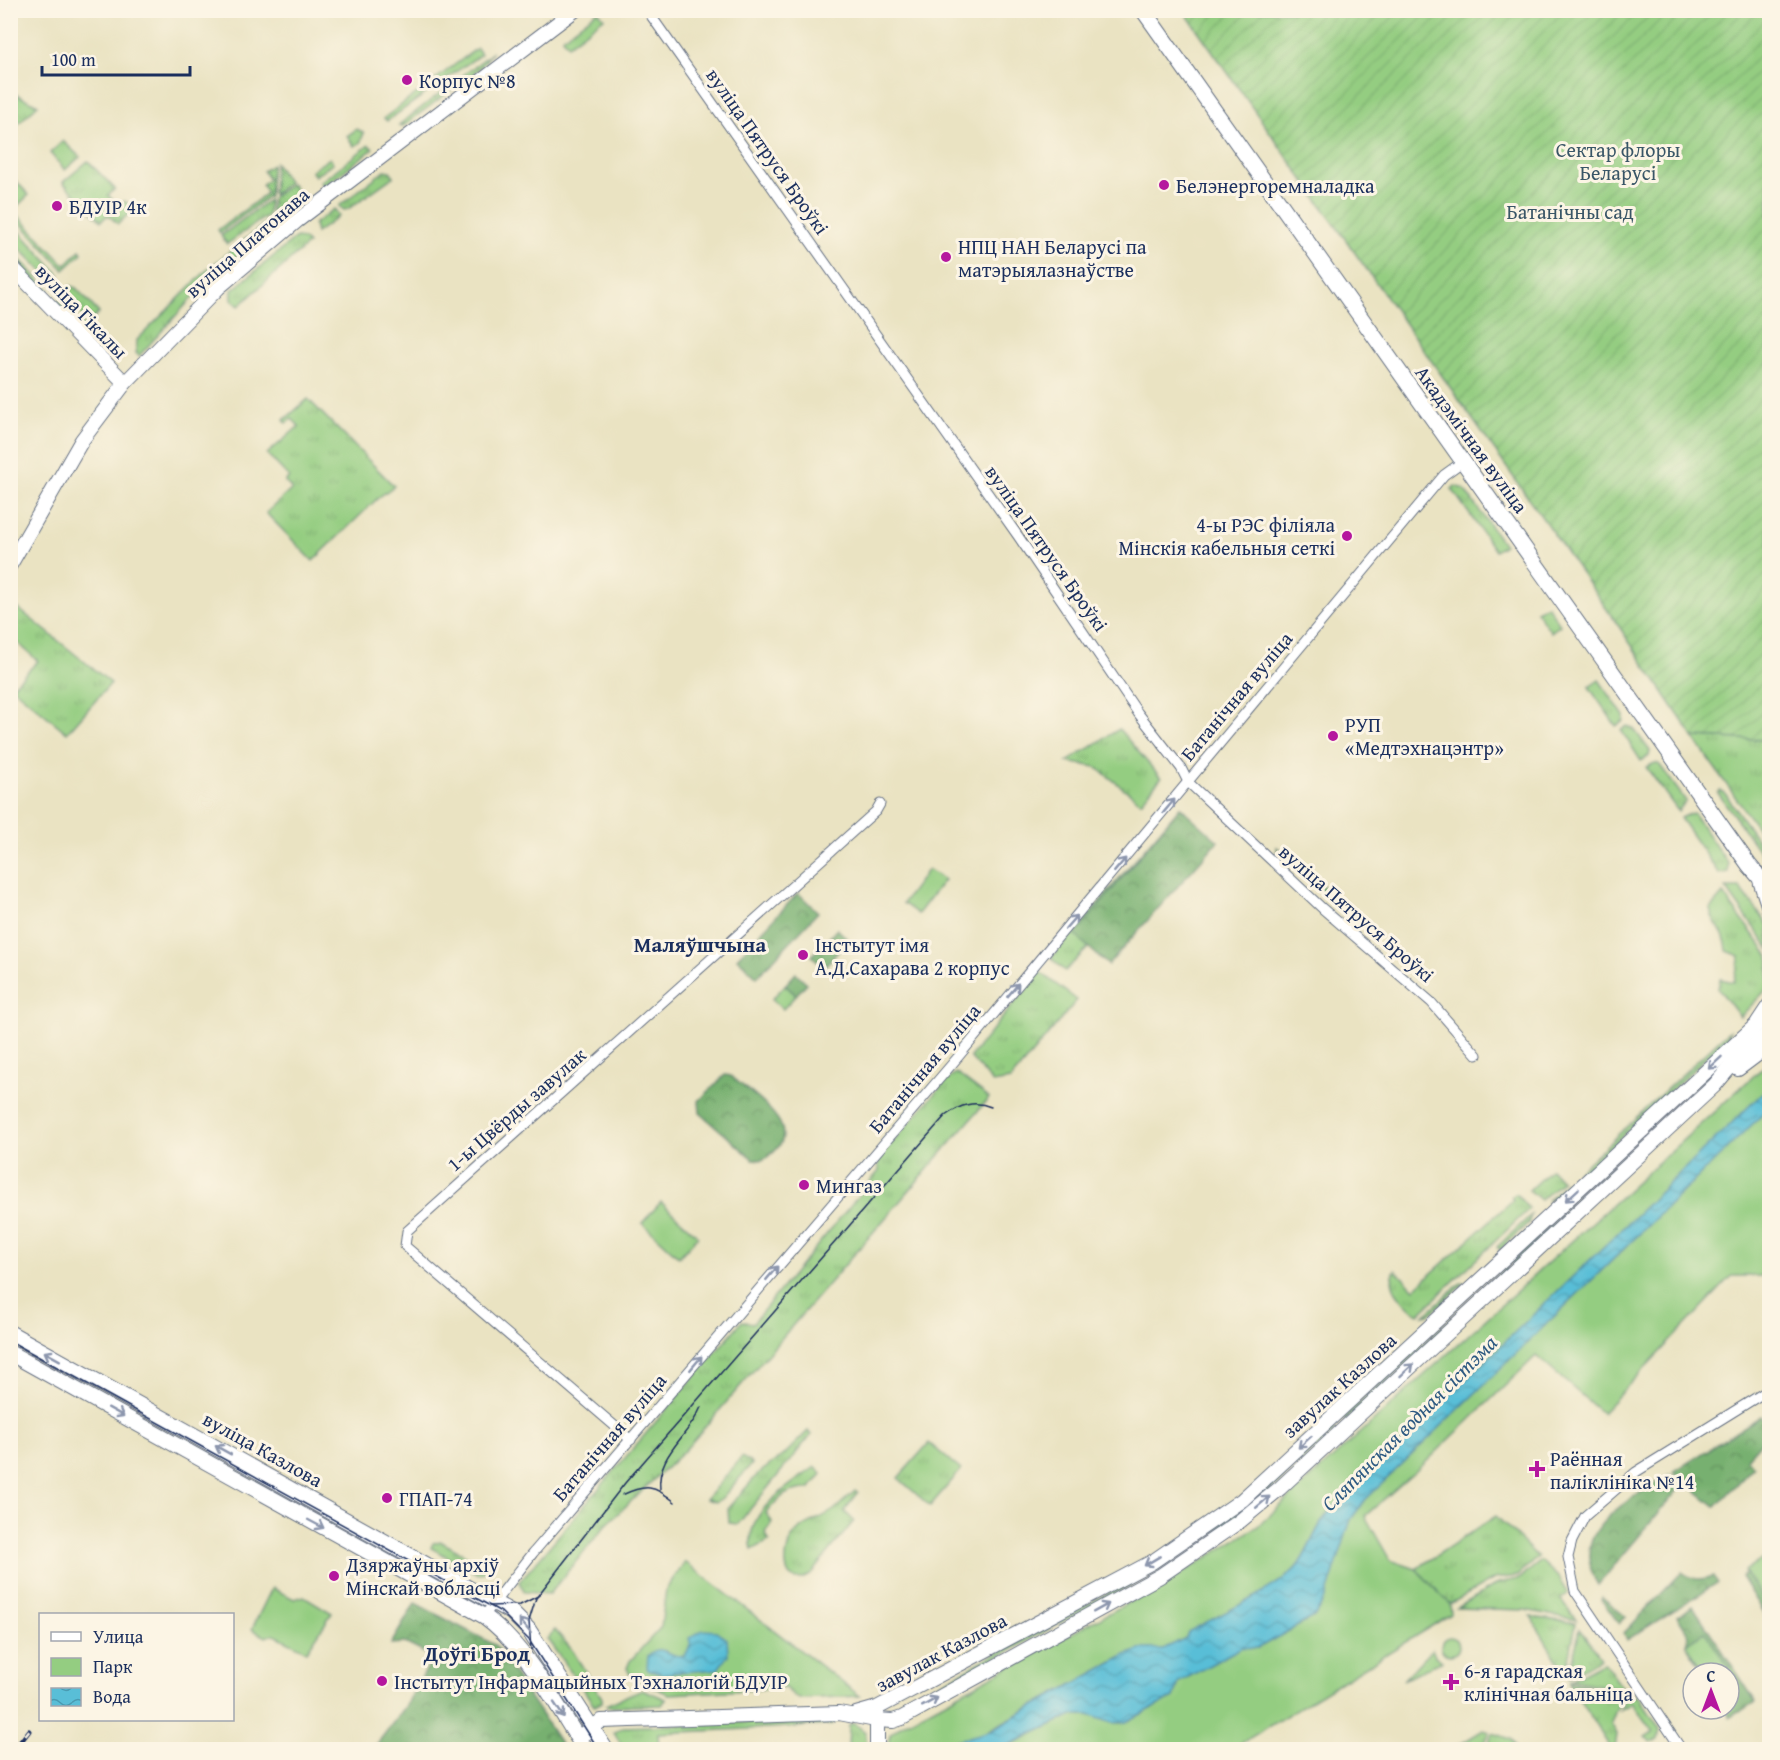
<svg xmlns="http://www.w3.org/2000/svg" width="1780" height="1760" viewBox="0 0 1780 1760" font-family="'Gentium Book Plus',serif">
	<defs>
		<pattern id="grass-tufts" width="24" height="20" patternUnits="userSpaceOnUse" patternTransform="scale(1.5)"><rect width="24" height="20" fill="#94cd81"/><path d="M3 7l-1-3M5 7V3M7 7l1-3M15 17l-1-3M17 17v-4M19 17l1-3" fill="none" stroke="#7fb072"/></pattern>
		<pattern id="forest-crowns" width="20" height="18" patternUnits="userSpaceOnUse" patternTransform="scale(1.5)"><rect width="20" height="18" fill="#77b06f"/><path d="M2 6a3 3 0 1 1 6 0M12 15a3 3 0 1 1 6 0" fill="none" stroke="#61905e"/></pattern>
		<pattern id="garden-furrows" width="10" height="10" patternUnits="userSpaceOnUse" patternTransform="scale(1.5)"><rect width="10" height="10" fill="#94cd81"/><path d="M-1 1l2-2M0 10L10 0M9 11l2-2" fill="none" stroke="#7fb072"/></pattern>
		<pattern id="water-waves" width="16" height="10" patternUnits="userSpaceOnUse" patternTransform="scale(1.5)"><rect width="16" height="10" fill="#59bed7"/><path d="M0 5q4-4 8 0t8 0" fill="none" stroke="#499bb2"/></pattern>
	</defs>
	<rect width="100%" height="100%" fill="#fcf5e5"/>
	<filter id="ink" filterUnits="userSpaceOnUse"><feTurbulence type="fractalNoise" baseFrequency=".0167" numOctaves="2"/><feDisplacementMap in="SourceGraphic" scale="12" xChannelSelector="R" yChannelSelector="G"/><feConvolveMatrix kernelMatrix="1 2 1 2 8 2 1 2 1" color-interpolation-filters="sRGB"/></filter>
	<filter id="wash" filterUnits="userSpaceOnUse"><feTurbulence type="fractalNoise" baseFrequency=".008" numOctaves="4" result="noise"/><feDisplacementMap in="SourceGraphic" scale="24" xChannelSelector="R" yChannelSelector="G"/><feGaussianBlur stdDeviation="1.35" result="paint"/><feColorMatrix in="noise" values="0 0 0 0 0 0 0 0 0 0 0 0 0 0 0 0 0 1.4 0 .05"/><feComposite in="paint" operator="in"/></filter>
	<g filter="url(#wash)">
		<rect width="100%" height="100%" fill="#eae3c2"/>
		<g fill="url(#grass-tufts)" stroke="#587e70" stroke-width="1.5">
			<polygon points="598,11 604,18 568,45 562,38"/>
			<polygon points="477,48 481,54 387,121 384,118"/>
			<polygon points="493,52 478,70 403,126 399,125"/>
			<polygon points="11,92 38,105 11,130 10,130"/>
			<polygon points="357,129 364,133 360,143 354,146 347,136"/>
			<polygon points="63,141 80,157 65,170 50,153"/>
			<polygon points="369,145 373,149 324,186 320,182"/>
			<polygon points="330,158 333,163 315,176 311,171"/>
			<polygon points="88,161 115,189 108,195 118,206 125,201 134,209 118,224 108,215 101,221 63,182"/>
			<polygon points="275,163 289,182 273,195"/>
			<polygon points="272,165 269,196 220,233 218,230 267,193 262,185 269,179 263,171"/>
			<polygon points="385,170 390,171 394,176 348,209 344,210 339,206"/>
			<polygon points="14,179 29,195 13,210 65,265 80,250 82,253 64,270 11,213 11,182"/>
			<polygon points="291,184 298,192 271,212 272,198"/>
			<polygon points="301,195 303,201 215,273 139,356 136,353 137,340 209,268"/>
			<polygon points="269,200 268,215 227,244 221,236"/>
			<polygon points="334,209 339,216 316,233 314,224"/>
			<polygon points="11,222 60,275 53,282 11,240"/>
			<polygon points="296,238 303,239 308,244 239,306 232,300 232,290"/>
			<polygon points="10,249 49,290 47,292 44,292 11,256"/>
			<polygon points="71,286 76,288 99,313 91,321 87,321 64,293"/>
			<polygon points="58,300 104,347 107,355 56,305"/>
			<polygon points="308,399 394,486 378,498 313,561 266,513 292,489 285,482 289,477 267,454 299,426 292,419 286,423 284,420"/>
			<polygon points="1455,486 1464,489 1504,545 1495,551 1452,489"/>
			<polygon points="10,602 111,683 67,733 12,687 38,661 11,637"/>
			<polygon points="1547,605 1560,625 1551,632 1536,611"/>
			<polygon points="1599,680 1624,716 1624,721 1616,726 1589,687"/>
			<polygon points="1627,726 1633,728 1650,751 1649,756 1641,761 1621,730"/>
			<polygon points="1119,729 1161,778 1141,802 1096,767 1067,762"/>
			<polygon points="1693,737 1769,740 1769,845"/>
			<polygon points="1655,763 1659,764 1686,801 1678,811 1646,767"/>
			<polygon points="1720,791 1724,792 1769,857 1769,865 1718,793"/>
			<polygon points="1180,807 1185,810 1109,963 1090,946 1065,971 1051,958"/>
			<polygon points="1693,813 1728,864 1728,872 1719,874 1680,818"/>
			<polygon points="1726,888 1740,888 1769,926 1769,949"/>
			<path d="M1723,894L1769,956V987L1740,1017L1718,988L1720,979L1734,982L1740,956L1727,951C1726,930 1711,923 1710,909Z"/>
			<polygon points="1040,972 1077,1000 1010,1080 993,1083 970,1057"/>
			<polygon points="785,985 796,995 783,1009 772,999"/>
			<polygon points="1769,1021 1769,1027 1514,1265 1512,1262"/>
			<polygon points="1730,1030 1728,1037 1556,1198 1547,1201"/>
			<polygon points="956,1073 989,1098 686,1449 606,1525 549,1594 525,1592 519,1582 742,1321 753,1323 879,1171 878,1159 943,1084"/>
			<polygon points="1551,1169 1562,1181 1541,1200 1529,1190"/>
			<path d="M1516,1194L1529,1209L1419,1314L1415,1312C1404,1302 1385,1287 1395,1270L1414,1289L1513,1200L1511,1197Z"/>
			<polygon points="1531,1215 1529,1222 1500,1250 1497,1247"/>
			<polygon points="1506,1268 1508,1270 1345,1421 1344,1417"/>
			<polygon points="1462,1282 1464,1284 1430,1314 1424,1315"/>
			<polygon points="1332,1428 1335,1431 1251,1507 1158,1570 914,1703 911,1699 1160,1565 1249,1503"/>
			<polygon points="808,1431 811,1435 738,1524 729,1523 728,1508 758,1474 787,1452"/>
			<polygon points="929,1443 961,1470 930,1506 898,1478"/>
			<polygon points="742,1457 752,1464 722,1498 716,1502 706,1499"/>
			<path d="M815,1467L822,1474L810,1489C788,1489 780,1496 766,1513L772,1522L765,1533L769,1541L752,1550C743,1512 788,1487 815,1467Z"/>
			<path d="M855,1491L858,1493L844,1511L854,1521L810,1575C780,1592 782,1551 794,1535C802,1524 822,1518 834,1510C841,1504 848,1497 855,1491Z"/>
			<polygon points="1496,1516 1538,1557 1517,1576 1494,1579 1450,1604 1416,1569"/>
			<polygon points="440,1541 486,1567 486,1571 478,1574 431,1548 433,1543"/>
			<polygon points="1541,1561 1558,1577 1568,1593 1561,1599 1576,1620 1525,1610 1457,1608 1498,1583 1519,1579"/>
			<polygon points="1531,1617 1576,1623 1566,1675"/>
			<polygon points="1580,1628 1601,1658 1569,1677"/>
			<polygon points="555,1630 572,1650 602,1698 602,1702 595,1706 547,1639"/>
			<circle cx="1450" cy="1646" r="9"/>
			<polygon points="1432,1649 1435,1656 1442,1661 1403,1680"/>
			<polygon points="1604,1662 1623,1689 1571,1680"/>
			<polygon points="1569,1682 1623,1692 1611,1723 1617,1734 1615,1749 1611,1749"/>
			<polygon points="642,1689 666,1699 662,1705 608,1707 606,1705"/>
			<polygon points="1626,1695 1639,1697 1660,1729 1658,1740 1651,1742 1645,1737 1653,1732 1632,1703 1620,1710"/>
			<polygon points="834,1719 833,1725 658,1733 659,1749 624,1749 614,1733 623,1727"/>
			<polygon points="854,1723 865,1732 868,1749 848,1749 849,1725"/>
			<polygon points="1483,1730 1490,1732 1481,1749 1452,1749"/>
			<polygon points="1493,1733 1511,1739 1515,1746 1510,1749 1485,1749"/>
		</g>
		<g fill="url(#forest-crowns)" stroke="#497066" stroke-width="1.5">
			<polygon points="1180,807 1218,841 1108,965 1075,935"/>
			<polygon points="1277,847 1329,891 1321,891 1277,852"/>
			<polygon points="798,893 818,912 757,977 737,958"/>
			<polygon points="837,929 849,940 824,967 812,956"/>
			<polygon points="796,973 807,983 796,995 785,985"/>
			<path d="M725,1075L731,1076C756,1099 814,1132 762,1160L753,1159L700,1113L699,1101Z"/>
			<polygon points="1761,1416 1769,1425 1769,1433 1746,1459 1754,1466 1716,1507 1673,1472"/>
			<path d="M1670,1475L1682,1485L1598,1585C1564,1530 1632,1498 1670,1475Z"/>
			<polygon points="1769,1558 1769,1622 1741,1577"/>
			<path d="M1682,1572C1693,1580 1700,1581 1713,1576L1717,1583L1627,1640L1624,1633Z"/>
			<polygon points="1602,1597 1625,1616 1619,1624 1601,1599"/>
			<polygon points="415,1603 495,1645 564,1749 373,1749 405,1707 430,1663 429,1655 405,1643 391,1644"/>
			<polygon points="1693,1606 1756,1702 1730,1718 1725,1709 1729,1709 1734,1703 1729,1695 1729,1673 1705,1673 1686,1644 1689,1635 1677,1616"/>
		</g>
		<g fill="#94cd81" stroke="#587e70" stroke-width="1.5">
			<polygon points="928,869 944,880 918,914 903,903"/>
			<path d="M1769,1062V1087L1329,1512C1314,1529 1310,1551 1296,1568C1280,1587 1213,1618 1188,1632L1186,1638C1180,1641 1172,1647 1164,1649C1151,1653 1142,1649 1126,1655L978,1736L944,1743L937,1749L887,1750L890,1734L901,1725L1176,1577L1258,1526Z"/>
			<polygon points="1769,1108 1769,1276 1732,1276 1602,1413 1536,1356 1425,1463 1365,1516 1390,1560 1416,1569 1450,1604 1451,1614 1232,1749 1000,1750 1072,1715 1089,1715 1119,1723 1126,1722 1174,1697 1179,1682 1242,1647 1258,1648 1314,1617 1351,1519 1365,1500"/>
			<polygon points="661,1202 698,1236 679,1257 642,1223"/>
			<polygon points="1767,1556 1770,1560 1769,1606 1744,1572"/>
			<polygon points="685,1562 860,1696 798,1699 785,1688 669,1694 632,1679 627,1668 630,1661 661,1627 666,1589"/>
			<polygon points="272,1588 294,1599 304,1596 332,1613 307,1651 273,1634 266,1637 252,1629"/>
			<polygon points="1705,1632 1728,1667 1720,1673 1706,1673 1686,1644"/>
		</g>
		<polygon fill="url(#garden-furrows)" stroke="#587e70" stroke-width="1.5" points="1184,11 1769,11 1769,740 1693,737 1618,625"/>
		<g fill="url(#water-waves)" stroke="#3a769a" stroke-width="1.5">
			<path d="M1769,1087V1108L1365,1500L1351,1519L1326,1597L1314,1617L1258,1648L1242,1647L1179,1682L1174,1697L1126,1722L1112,1723L1089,1715H1072L1000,1749H937L944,1744L987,1732L1126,1655L1143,1649H1163L1186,1638L1188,1632C1213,1618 1280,1587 1296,1568C1310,1551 1314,1529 1329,1512Z"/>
			<path d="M703,1630L716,1631L727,1639L728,1655L718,1669L660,1674L647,1669L648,1656C662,1640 669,1660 685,1655L691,1646L689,1638Z"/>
		</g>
	</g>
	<g filter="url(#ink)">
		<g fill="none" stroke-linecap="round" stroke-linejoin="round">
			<defs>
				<g id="street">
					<polyline points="647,10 1018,536 1138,713 1181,768 1188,782 1323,909 1431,1002 1477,1055"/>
					<polyline points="631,1440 405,1246 407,1231 876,811 880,804"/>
					<polyline points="484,1616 533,1553 958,1057 1444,475 1462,462"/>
					<polyline points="1682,1750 1575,1591 1568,1557 1572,1541 1585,1516 1636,1472 1770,1389"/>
				</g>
				<g id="secondary">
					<polyline points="10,265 125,383"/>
					<polyline points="10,565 82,440 125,383 218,288 298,220 575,10"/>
					<polyline points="1738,1069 1770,1045"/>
					<polyline points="877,1711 877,1750"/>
					<polyline points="856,1714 877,1708 1152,1562 1242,1500 1765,1017"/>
					<polyline points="578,1738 601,1721 839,1713 876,1720 893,1721 902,1718 1160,1576 1240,1521 1280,1488 1714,1086 1731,1066 1770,1031"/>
				</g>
				<g id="primary">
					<polyline points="1143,10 1749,865 1770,890"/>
					<polyline points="1761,882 1770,909"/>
					<polyline points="1758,1023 1770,1005"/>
					<polyline points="10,1333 511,1612 528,1629 606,1750"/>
					<path d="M10,1353L484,1616C526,1646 557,1706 585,1750"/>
				</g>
			</defs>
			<use href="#street" stroke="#636e81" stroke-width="11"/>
			<use href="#secondary" stroke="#636e81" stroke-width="16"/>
			<use href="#primary" stroke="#636e81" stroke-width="17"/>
			<use href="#street" stroke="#fff" stroke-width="9"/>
			<use href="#secondary" stroke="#fff" stroke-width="14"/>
			<use href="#primary" stroke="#fff" stroke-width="15"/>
			<g stroke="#1b2f5e" stroke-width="1.5">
				<polyline points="10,1341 501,1612 529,1640 599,1750"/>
				<path d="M660,1490C656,1454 689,1437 701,1407"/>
				<path d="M622,1495C646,1484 654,1485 675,1502"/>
				<polyline points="489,1606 520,1605 538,1596"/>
				<path d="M531,1650L529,1621L536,1598L625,1483L945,1116C960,1105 974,1100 991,1107"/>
			</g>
			<defs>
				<polyline id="rail" points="14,1750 29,1731"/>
			</defs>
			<use href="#rail" stroke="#1b2f5e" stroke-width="5"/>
			<use href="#rail" stroke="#fcf5e5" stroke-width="3" stroke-dasharray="9" stroke-linecap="butt"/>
		</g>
		<defs><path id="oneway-shaft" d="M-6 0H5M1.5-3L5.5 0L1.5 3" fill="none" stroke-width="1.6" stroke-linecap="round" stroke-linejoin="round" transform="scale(1.5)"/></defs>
		<g stroke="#8d97ae">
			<use href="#oneway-shaft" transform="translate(1169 806) rotate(-50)"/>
			<use href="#oneway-shaft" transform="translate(1120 865) rotate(-50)"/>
			<use href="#oneway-shaft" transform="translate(1071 922) rotate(-49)"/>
			<use href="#oneway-shaft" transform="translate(1013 990) rotate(-50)"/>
			<use href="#oneway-shaft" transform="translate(1715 1063) rotate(137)"/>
			<use href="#oneway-shaft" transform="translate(1572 1195) rotate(137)"/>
			<use href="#oneway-shaft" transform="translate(772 1273) rotate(-50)"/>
			<use href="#oneway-shaft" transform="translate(52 1356) rotate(-151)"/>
			<use href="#oneway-shaft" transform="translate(696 1363) rotate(-50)"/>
			<use href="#oneway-shaft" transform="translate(1407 1370) rotate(-43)"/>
			<use href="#oneway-shaft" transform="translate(116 1412) rotate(29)"/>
			<use href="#oneway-shaft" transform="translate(1305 1442) rotate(138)"/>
			<use href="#oneway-shaft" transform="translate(223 1450) rotate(-151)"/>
			<use href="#oneway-shaft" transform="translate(1263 1502) rotate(-40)"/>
			<use href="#oneway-shaft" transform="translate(316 1524) rotate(28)"/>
			<use href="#oneway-shaft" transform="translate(1152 1561) rotate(149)"/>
			<use href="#oneway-shaft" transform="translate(1101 1608) rotate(-29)"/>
			<use href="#oneway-shaft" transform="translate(525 1626) rotate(-129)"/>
			<use href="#oneway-shaft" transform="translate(930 1702) rotate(-29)"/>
			<use href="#oneway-shaft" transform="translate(559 1710) rotate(56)"/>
		</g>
	</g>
	<g fill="#b5179e" stroke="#fcf5e5" stroke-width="2">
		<circle cx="407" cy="80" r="6"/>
		<circle cx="1164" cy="185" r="6"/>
		<circle cx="57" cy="206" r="6"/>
		<circle cx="946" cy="257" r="6"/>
		<circle cx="1347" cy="536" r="6"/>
		<circle cx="1333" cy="736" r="6"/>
		<circle cx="803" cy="955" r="6"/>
		<circle cx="804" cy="1185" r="6"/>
		<path d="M1534 1460h6v6h6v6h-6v6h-6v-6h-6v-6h6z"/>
		<circle cx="387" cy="1498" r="6"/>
		<circle cx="334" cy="1576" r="6"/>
		<circle cx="382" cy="1681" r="6"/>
		<path d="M1448 1673h6v6h6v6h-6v6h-6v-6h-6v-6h6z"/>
	</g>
	<g text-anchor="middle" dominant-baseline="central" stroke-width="6" stroke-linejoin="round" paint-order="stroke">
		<g font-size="20" fill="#1b2f5e" stroke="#fcf5e5" text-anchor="start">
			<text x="419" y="80">Корпус №8</text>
			<text x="1176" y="185">Белэнергоремналадка</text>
			<text x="69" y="206">БДУІР 4к</text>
			<text x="958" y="246">НПЦ НАН Беларусі па<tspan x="958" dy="23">матэрыялазнаўстве</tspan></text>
			<text x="1335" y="524" text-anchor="end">4-ы РЭС філіяла<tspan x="1335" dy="23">Мінскія кабельныя сеткі</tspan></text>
			<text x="1345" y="724">РУП<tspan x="1345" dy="23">«Медтэхнацэнтр»</tspan></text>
			<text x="815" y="944">Інстытут імя<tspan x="815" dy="23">А.Д.Сахарава 2 корпус</tspan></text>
			<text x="816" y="1185">Мингаз</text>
			<text x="1550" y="1458">Раённая<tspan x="1550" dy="23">паліклініка №14</tspan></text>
			<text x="399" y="1498">ГПАП-74</text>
			<text x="346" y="1564">Дзяржаўны архіў<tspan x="346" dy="23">Мінскай вобласці</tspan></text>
			<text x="1464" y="1670">6-я гарадская<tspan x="1464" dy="23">клінічная бальніца</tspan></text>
			<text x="394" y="1681">Інстытут Інфармацыйных Тэхналогій БДУІР</text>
		</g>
		<g font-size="20" fill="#395667" stroke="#fcf5e5">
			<text x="1618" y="149">Сектар флоры<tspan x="1618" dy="23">Беларусі</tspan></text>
			<text x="1570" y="211">Батанічны сад</text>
		</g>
		<g font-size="20" fill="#1b2f5e" stroke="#fcf5e5">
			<text transform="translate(768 151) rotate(55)">вуліца Пятруся Броўкі</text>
			<text transform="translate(247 242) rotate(-41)">вуліца Платонава</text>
			<text transform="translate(82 311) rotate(46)">вуліца Гікалы</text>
			<text transform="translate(1472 439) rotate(54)">Акадэмічная вуліца</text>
			<text transform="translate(1047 548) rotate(55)">вуліца Пятруся Броўкі</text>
			<text transform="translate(1236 696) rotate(-50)">Батанічная вуліца</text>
			<text transform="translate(1357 913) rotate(41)">вуліца Пятруся Броўкі</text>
			<text transform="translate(924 1068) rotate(-50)">Батанічная вуліца</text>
			<text transform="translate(516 1109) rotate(-41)">1-ы Цвёрды завулак</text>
			<text transform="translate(1339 1385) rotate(-42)">завулак Казлова</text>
			<text transform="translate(609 1437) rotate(-49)">Батанічная вуліца</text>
			<text transform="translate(263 1449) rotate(29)">вуліца Казлова</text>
			<text transform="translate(941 1652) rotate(-28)">завулак Казлова</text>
		</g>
		<g font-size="21" font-weight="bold" fill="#1b2f5e" stroke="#fcf5e5">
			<text x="700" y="944">Маляўшчына</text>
			<text x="477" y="1653">Доўгі Брод</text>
		</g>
		<g font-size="21" font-style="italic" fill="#2e5a82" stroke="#fcf5e5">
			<text transform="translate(1409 1423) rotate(-45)">Сляпянская водная сістэма</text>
		</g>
	</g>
	<rect width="1780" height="1760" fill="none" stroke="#fcf5e5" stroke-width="36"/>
	<rect x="39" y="1613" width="195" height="108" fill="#fcf5e5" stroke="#a2a6af" stroke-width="1.5"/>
	<rect x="51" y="1632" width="30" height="9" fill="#ffffff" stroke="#a2a6af" stroke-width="1.5"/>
	<text x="93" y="1643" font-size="18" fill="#1b2f5e">Улица</text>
	<rect x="51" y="1658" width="30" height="18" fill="#94cd81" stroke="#a2a6af" stroke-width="1.5"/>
	<text x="93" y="1673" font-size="18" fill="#1b2f5e">Парк</text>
	<rect x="51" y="1688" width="30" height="18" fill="url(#water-waves)" stroke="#a2a6af" stroke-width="1.5"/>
	<text x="93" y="1703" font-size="18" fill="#1b2f5e">Вода</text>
	<g transform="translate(1711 1691)"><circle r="28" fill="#fcf5e5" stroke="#a2a6af" stroke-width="1.5"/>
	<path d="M0-4.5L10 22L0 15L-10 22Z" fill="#b5179e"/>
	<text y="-9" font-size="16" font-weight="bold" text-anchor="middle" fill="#1b2f5e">С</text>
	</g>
	<path d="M42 66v9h148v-9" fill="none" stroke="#1b2f5e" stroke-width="3"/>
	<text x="51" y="66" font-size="18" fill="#1b2f5e" stroke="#fcf5e5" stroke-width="4.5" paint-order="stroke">100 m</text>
</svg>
